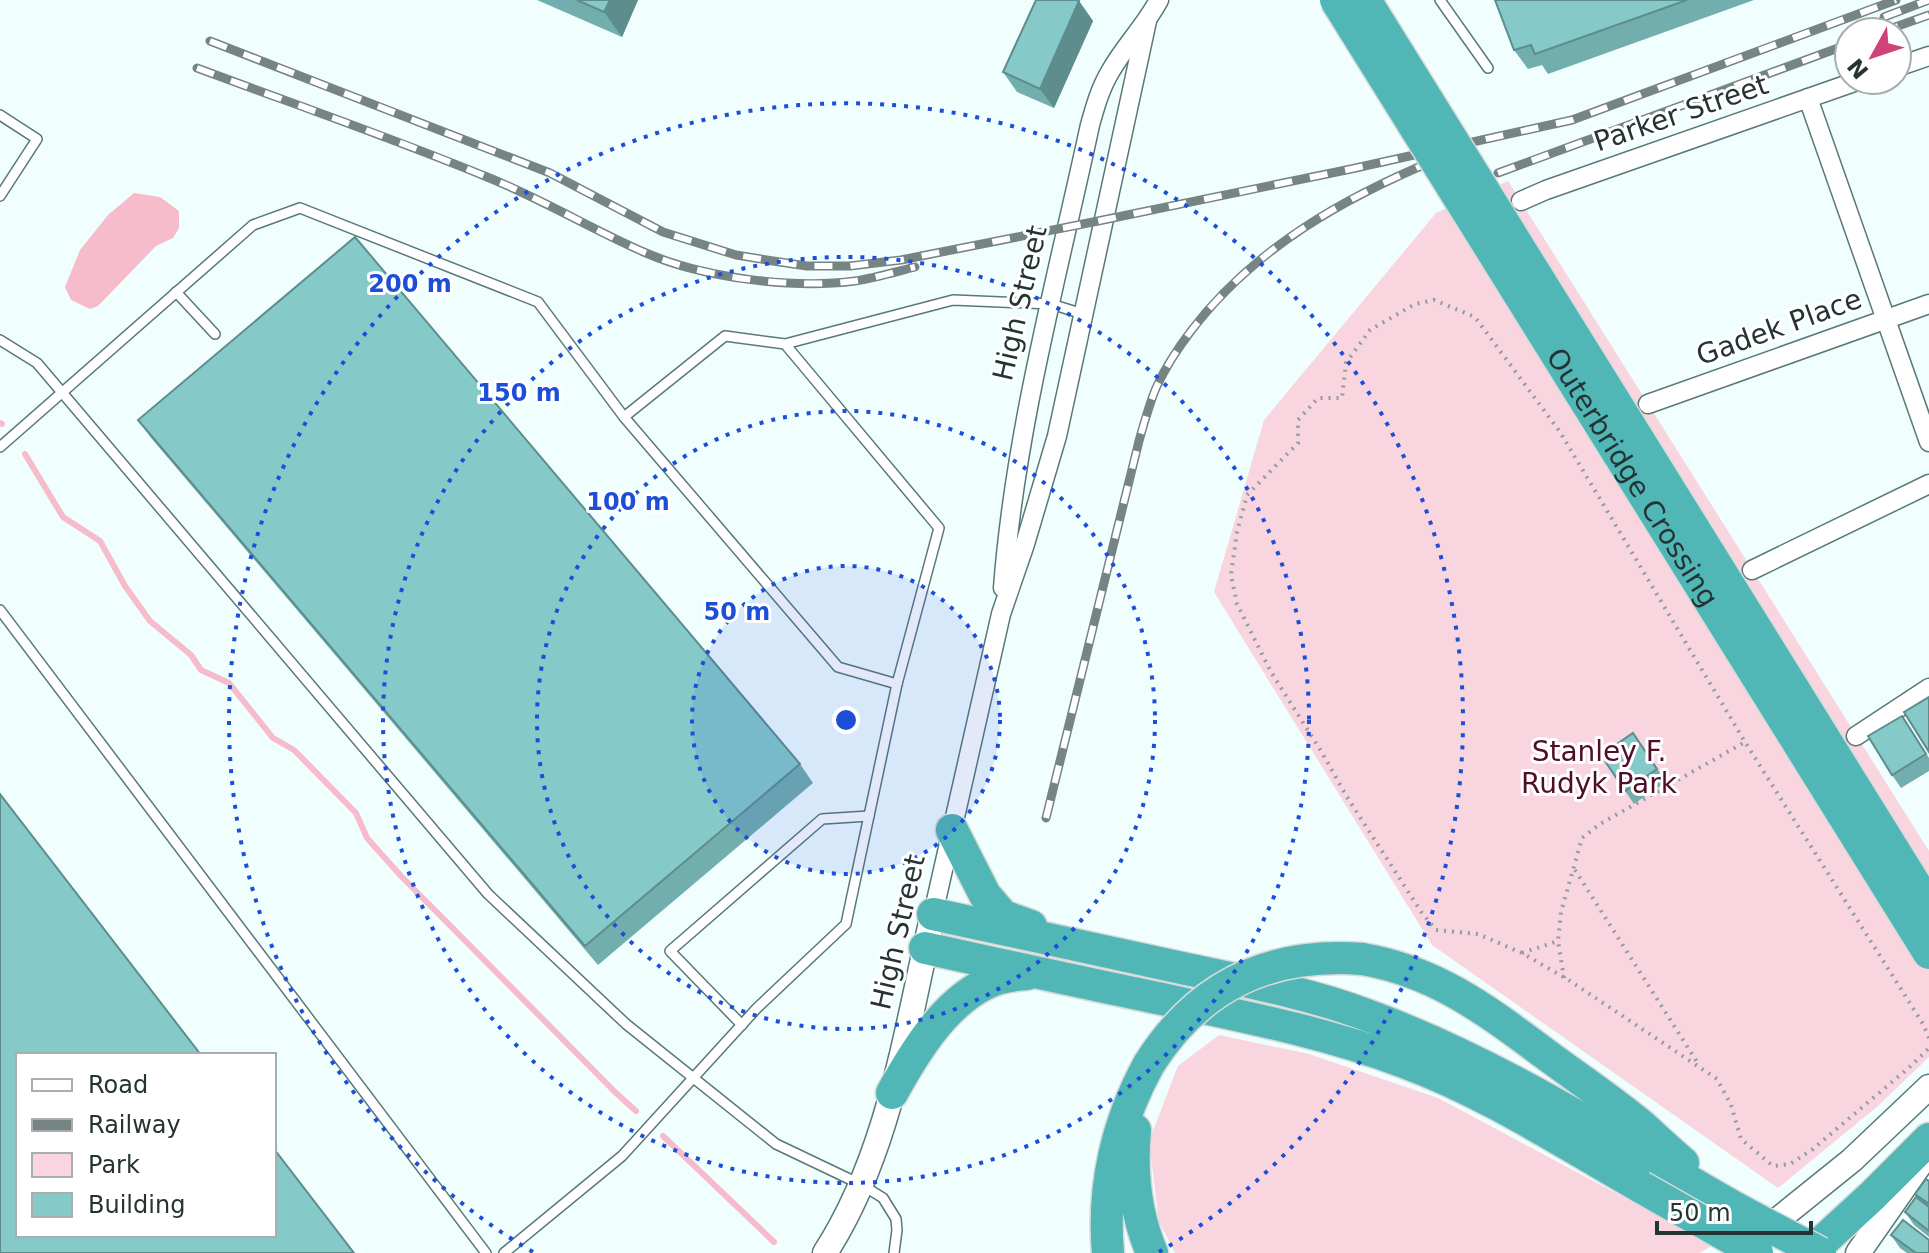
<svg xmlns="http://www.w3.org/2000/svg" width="1929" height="1253" viewBox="0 0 1929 1253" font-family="'DejaVu Sans',sans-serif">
	<rect width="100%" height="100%" fill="#f0fefe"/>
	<g fill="#f9d6df">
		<polygon points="1508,181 1929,851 1929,1057 1878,1106 1778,1188 1432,945 1214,592 1264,420 1436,213"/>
		<polygon points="1219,1035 1309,1054 1438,1098 1713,1245 1700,1253 1175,1253 1159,1222 1149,1141 1178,1066"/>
	</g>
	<polygon fill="#f6bccb" points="134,193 160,197 179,211 179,228 173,238 156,246 98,306 90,309 71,300 65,287 80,250 108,215"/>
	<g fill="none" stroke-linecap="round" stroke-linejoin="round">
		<g stroke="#f6bccb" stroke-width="6">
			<polyline points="0,423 2,424"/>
			<polyline points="25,454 63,517 100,541 125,586 150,621 191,655 201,670 229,683 273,738 294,750 356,813 367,838 401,876 616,1093 636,1111"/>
			<polyline points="663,1136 774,1242"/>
		</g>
		<defs>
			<g id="lane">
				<polyline points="1440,0 1488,68"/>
				<polyline points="0,115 37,139 0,196"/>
				<polyline points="176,292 215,334"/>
				<polyline points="0,340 37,363 488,894 626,1024 776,1144 862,1185 883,1198 896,1219 897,1230 894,1253"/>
				<polyline points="785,344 939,528 897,684 838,667 624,417 725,336 785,344 953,300 1051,304 1083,314"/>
				<polyline points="0,447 253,225 300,208 538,302 624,417"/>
				<polyline points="0,610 486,1253"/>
				<polyline points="742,1025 670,951 822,819 869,816"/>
				<polyline points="504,1253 622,1156 757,1008 846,924 897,684"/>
			</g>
			<g id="street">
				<polyline points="1897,67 1929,56"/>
				<polyline points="1808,98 1929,442"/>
				<polyline points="1521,201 1546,190 1860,80"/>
				<polyline points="1648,404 1929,304"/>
				<polyline points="1752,570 1929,484"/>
				<path d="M1003,588C1015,431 1057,278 1090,125C1095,107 1100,89 1110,72C1124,47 1145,26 1159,0"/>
				<polyline points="1856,736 1929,688"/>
				<polyline points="933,914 1001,614 1025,544 1057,436 1147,21"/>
			</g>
			<g id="secondary">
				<polyline points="1759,1235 1852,1160 1929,1087"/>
				<path d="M825,1253C890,1152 906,1029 933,914"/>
				<polyline points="1858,1253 1923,1160"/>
			</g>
			<g id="highway">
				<polyline points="952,830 985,895 1003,916 1031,926"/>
				<path d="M933,914C1016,932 1099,950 1182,968C1243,981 1305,992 1364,1014C1497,1062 1617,1141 1739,1210"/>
				<path d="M925,948C1002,965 1079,982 1157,998C1241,1016 1324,1032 1404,1062C1488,1093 1564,1143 1641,1187"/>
				<path d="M1362,959C1435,971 1486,1010 1544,1053C1576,1077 1611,1100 1642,1126C1655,1138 1669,1151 1683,1163"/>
				<path d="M892,1093C914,1053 943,1005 985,984C998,977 1013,975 1027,974"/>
				<path d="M1135,1130C1131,1173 1135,1213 1152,1253"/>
				<path d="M1108,1253C1102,1187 1117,1122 1149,1064"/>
				<polyline points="1810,1253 1871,1197 1929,1139"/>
			</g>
		</defs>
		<use href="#lane" stroke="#587978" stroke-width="12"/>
		<use href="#street" stroke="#587978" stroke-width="21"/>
		<use href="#secondary" stroke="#587978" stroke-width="27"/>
		<use href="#highway" stroke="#d8dada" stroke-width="35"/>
		<g stroke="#8f9d9d" stroke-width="4" stroke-dasharray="2 6" stroke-linecap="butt">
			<polyline points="1575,870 1699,1065"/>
			<polyline points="1522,953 1558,941"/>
			<polyline points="1564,978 1558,941 1561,912 1582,838 1600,824 1745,742"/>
			<polyline points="1929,1038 1923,1024 1745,742 1560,432 1475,317 1434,300 1415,304 1370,330 1346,363 1342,398 1318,398 1298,420 1298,443 1247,495 1237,532 1231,575 1237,604 1271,672 1321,751 1347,797 1422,913 1436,930 1478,934 1522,953 1567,979 1717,1079 1731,1105 1741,1139 1773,1166 1790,1164 1813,1149 1912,1065 1929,1048"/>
		</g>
		<use href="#lane" stroke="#fff" stroke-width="9"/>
		<use href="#street" stroke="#fff" stroke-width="18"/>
		<use href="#secondary" stroke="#fff" stroke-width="24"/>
		<use href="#highway" stroke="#50b6b6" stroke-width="32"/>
		<defs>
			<g id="rail">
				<polyline points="1884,17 1929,0"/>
				<polyline points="1881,32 1929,15"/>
				<polyline points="210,41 550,173 663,232 736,255 773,261 807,266 850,266 901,260 1103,220 1351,169 1572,120 1896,0"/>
				<path d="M197,68C294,104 392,138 487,177C542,199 593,230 646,253C704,278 793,289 855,281C875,278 895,272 915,267"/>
				<polyline points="1498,173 1849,44"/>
				<path d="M1046,818L1139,441C1144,423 1149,405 1156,388C1165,368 1178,348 1191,331C1254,248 1345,197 1440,158"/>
			</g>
		</defs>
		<use href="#rail" stroke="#768484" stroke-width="9"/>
		<use href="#rail" stroke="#fff" stroke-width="6" stroke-dasharray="18" stroke-linecap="butt"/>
		<defs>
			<g id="highway-bridge">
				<path id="s1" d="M1336,0L1929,953"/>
				<polyline points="1365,0 1929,907"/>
				<path d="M1149,1064C1199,985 1269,952 1362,959"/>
				<polyline points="1641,1187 1757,1253"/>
				<polyline points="1739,1210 1820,1253"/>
			</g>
		</defs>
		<use href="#highway-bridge" stroke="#d8dada" stroke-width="35" stroke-linecap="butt"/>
		<use href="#highway-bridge" stroke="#50b6b6" stroke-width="32"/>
	</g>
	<g fill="#72aead">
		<polygon points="537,0 638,0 622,37"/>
		<polygon points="1495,0 1754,0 1548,74 1542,65 1528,69 1514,50"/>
		<polygon points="1079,1 1093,21 1054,108 1017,92 1003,72"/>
		<polygon points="138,420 800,764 813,783 598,965 152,439"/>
		<polygon points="1911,729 1929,758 1929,771 1901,788 1892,775"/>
		<polygon points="1633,733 1666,782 1634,804 1601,755"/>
		<polygon points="1929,1181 1929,1237 1914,1225 1905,1212 1920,1200 1915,1194"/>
		<polygon points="1891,1235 1929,1253 1907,1253 1900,1248"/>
	</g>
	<g fill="#5d8d8d">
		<polygon points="610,0 638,0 622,37 604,12"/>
		<polygon points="1079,1 1093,21 1054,108 1040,89"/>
	</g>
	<g fill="#85cac9" stroke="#5d8d8d" stroke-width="2">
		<polygon points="577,0 610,0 604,12"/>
		<polygon points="1036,0 1076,0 1079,1 1040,89 1003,72"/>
		<polygon points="1495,0 1687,0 1535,54 1531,45 1514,50"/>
		<polygon points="355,237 800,764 585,946 138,420"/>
		<polygon points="1929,697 1929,752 1904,712"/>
		<polygon points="1902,716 1926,754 1892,775 1868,736"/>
		<polygon points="1633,733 1657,769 1625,791 1601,755"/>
		<polygon points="0,794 201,1055 18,1055 18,1235 274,1235 274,1149 354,1253 0,1253"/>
		<polygon points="1926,1179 1929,1181 1929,1204 1915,1194"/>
		<polygon points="1916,1197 1929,1207 1929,1231 1905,1212"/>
		<polygon points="1903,1220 1929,1240 1929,1253 1916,1253 1891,1235"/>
	</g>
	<circle cx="846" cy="720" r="154" fill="#1d4ed8" fill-opacity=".12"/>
	<g fill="none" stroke="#1d4ed8" stroke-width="4" stroke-dasharray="4 8">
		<circle cx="846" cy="720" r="154"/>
		<circle cx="846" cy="720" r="309"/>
		<circle cx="846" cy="720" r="463"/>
		<path d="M533 1252A617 617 0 1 1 1159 1252"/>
	</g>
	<g text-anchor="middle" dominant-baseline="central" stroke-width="6" stroke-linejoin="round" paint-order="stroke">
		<g font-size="28" fill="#253333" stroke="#fff">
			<text transform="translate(1681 113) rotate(-19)">Parker Street</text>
			<text transform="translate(1020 303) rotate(-77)">High Street</text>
			<text transform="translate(1779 327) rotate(-20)">Gadek Place</text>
			<text stroke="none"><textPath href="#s1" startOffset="562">Outerbridge Crossing</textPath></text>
			<text transform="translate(898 932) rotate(-77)">High Street</text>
		</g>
		<g font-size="28" fill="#500d28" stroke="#fff">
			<text x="1599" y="751">Stanley F.<tspan x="1599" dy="32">Rudyk Park</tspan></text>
		</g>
	</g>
	<circle cx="846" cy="720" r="12" fill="#1d4ed8" stroke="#fff" stroke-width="4"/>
	<g font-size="24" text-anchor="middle" font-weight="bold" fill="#1d4ed8" stroke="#fff" stroke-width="6" stroke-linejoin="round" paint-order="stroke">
		<text x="410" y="292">200 m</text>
		<text x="519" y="401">150 m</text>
		<text x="628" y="510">100 m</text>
		<text x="737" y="620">50 m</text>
	</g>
	<rect x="16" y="1053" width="260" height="184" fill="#ffffff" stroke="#a8adad" stroke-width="2"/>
	<rect x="32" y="1079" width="40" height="12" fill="#ffffff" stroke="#a8adad" stroke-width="2"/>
	<text x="88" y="1093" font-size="24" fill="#253333">Road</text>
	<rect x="32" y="1119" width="40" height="12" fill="#768484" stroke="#a8adad" stroke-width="2"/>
	<text x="88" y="1133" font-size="24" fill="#253333">Railway</text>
	<rect x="32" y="1153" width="40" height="24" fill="#f9d6df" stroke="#a8adad" stroke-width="2"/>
	<text x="88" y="1173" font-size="24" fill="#253333">Park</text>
	<rect x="32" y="1193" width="40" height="24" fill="#85cac9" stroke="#a8adad" stroke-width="2"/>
	<text x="88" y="1213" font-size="24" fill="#253333">Building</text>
	<g transform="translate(1873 56) rotate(230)"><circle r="38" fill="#ffffff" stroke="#a8adad" stroke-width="2"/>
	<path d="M0-6L14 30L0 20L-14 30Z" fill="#cf4378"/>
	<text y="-12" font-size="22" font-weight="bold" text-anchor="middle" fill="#253333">N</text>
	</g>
	<path d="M1657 1221v12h154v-12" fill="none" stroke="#253333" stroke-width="4"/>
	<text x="1669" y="1221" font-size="24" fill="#253333" stroke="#ffffff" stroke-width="6" paint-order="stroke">50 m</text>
</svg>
